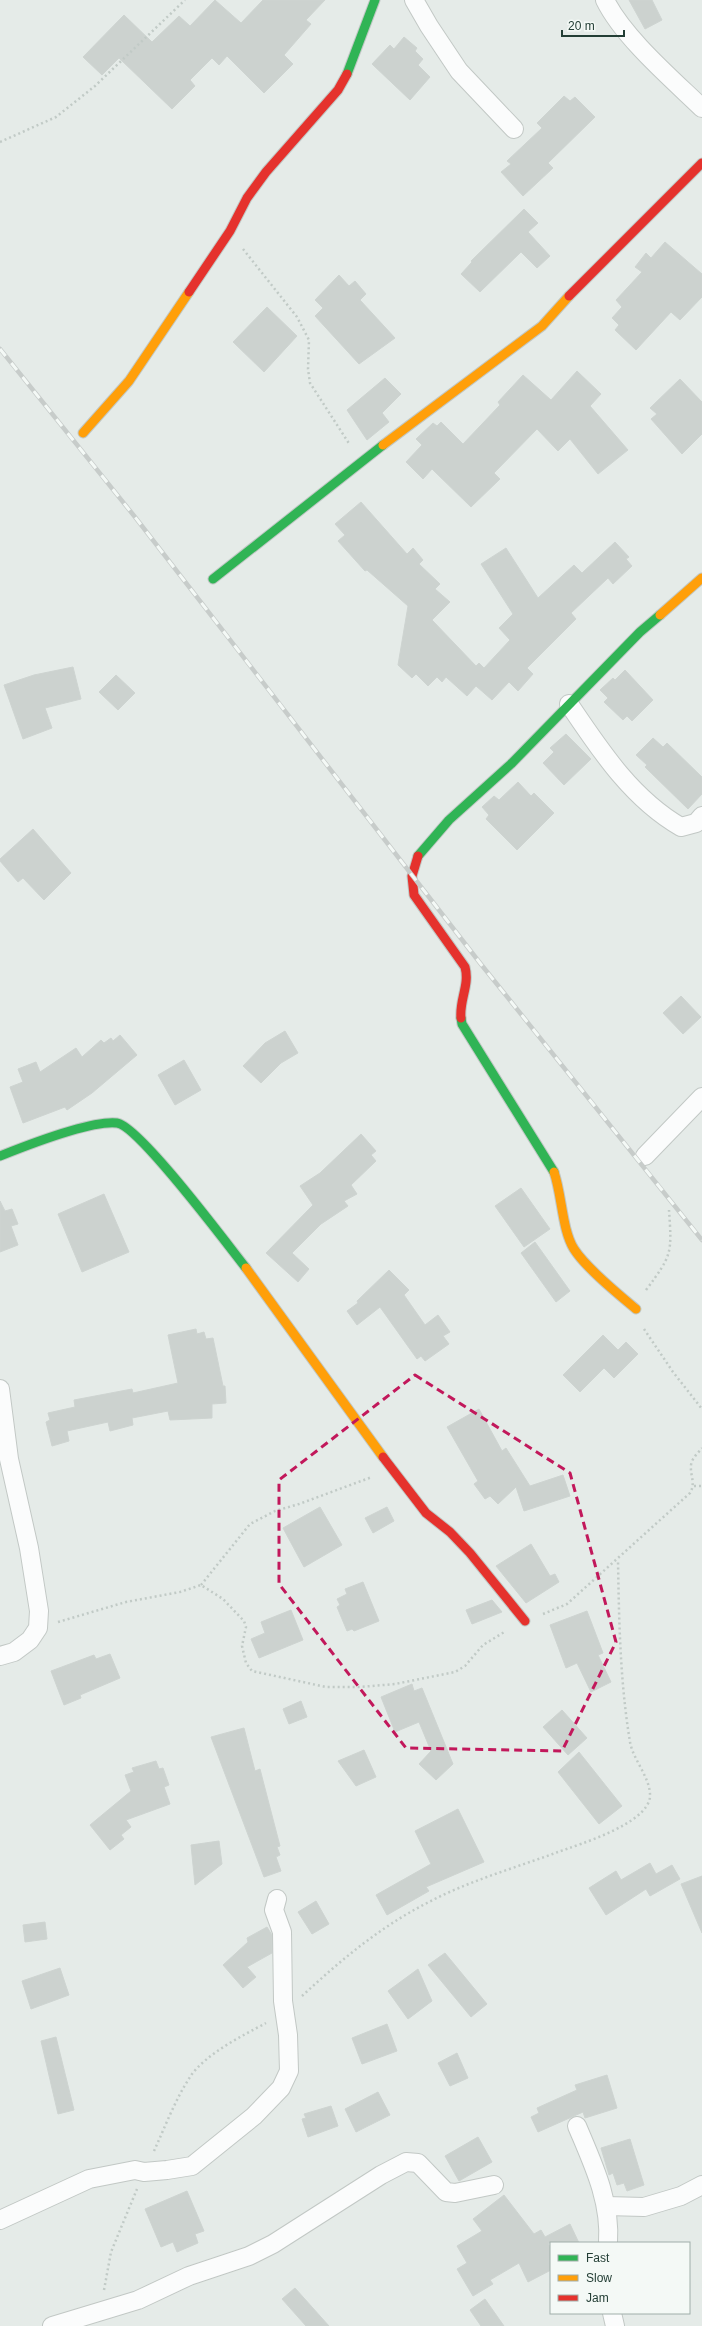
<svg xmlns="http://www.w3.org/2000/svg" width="702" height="2326" viewBox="0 0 702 2326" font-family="Helvetica,sans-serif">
	<rect width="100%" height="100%" fill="#e5ebe8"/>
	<g fill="#ccd2cf" stroke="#ced4d1">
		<polygon points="215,0 241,23 263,0 325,0 306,20 311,24 284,55 293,64 264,93 227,56 219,65 212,58 190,80 195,86 172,109 119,58 102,75 83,57 124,15 152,42 179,16 190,26"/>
		<polygon points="629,0 652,0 662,20 645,29"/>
		<polygon points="404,37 417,48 415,51 423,59 418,65 430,77 410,100 372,64 390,45 394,49"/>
		<polygon points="564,96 570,101 575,97 595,117 548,163 553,168 523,196 501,172 511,164 507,161 542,128 537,123"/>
		<polygon points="524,209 538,223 528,232 550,256 537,268 521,252 480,292 461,274 472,262 471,261"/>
		<polygon points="665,242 702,274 702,297 680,320 671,312 636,350 615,330 619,325 612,318 622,307 616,300 642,272 635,267 646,253 651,258"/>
		<polygon points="339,275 349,286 355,281 366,294 360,300 395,338 359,364 315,316 323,308 315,300"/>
		<polygon points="267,307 297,336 264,372 233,342"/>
		<polygon points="577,371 601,394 590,406 628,450 598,474 570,439 558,451 537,429 494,473 500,479 471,507 432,469 423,479 406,462 422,445 416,439 433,423 437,426 441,422 463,444 500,405 498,402 523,375 551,400"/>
		<polygon points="385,378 401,394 382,413 389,422 367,440 347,410"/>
		<polygon points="680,379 702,402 702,434 682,454 651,419 657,414 650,408"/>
		<polygon points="361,502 407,554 413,548 423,560 419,564 440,584 435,589 450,602 432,620 476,666 479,663 484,668 510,640 499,628 513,614 481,564 506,548 538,598 574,565 582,573 615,542 629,557 626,559 632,566 613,584 608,578 571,613 576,619 527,668 533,674 518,691 509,682 492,700 476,686 467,696 446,677 442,682 437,677 428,686 416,674 412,678 398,665 408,606 367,570 365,571 338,541 345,535 335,524"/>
		<polygon points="73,667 81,699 45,708 52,728 23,739 4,685 34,675"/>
		<polygon points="625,670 653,700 632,721 627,716 623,720 604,702 608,698 600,690 613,678 615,680"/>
		<polygon points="116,675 135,693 118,710 99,692"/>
		<polygon points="566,734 591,759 564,785 543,763 554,752 550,748"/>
		<polygon points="653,738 663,747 667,743 702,777 702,794 688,809 645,767 647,765 636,755"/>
		<polygon points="518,782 531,796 534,793 554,813 517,850 486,819 489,815 482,807 494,796 499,800"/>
		<polygon points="33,829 71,873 44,900 23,878 18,882 0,861 0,859"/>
		<polygon points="681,996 701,1017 683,1034 663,1013"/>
		<polygon points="285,1031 298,1053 281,1063 261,1083 243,1066 265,1043"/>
		<polygon points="120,1035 137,1055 92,1093 67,1110 65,1107 23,1123 10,1087 23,1082 18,1069 36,1062 40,1072 76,1048 82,1057 101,1040 104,1043 111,1038 113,1041"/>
		<polygon points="184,1060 201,1090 175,1105 158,1075"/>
		<polygon points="361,1134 376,1151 371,1155 376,1161 351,1185 357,1194 344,1201 348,1206 321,1224 292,1253 309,1269 298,1282 266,1253 313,1205 300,1186 320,1173"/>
		<polygon points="521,1188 550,1229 524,1247 495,1206"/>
		<polygon points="104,1194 129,1252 82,1272 58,1214"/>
		<polygon points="0,1201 5,1211 12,1209 18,1224 11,1226 18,1245 0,1252"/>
		<polygon points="535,1242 570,1291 556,1302 521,1253"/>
		<polygon points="389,1270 409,1290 404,1295 425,1325 438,1315 450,1332 443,1336 449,1344 425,1361 421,1356 417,1359 380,1307 357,1325 347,1311 358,1303 357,1301"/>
		<polygon points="196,1329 197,1334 204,1332 206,1339 213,1338 223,1386 225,1386 226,1403 212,1404 212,1418 170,1420 168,1411 132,1418 133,1425 110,1431 108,1422 67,1431 69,1441 52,1446 46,1422 50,1420 48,1413 75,1407 74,1400 132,1389 133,1393 178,1383 168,1335"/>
		<polygon points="603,1335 618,1350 626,1342 638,1354 614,1378 604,1368 580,1392 563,1375"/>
		<polygon points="479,1409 502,1451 506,1448 530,1486 563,1475 570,1496 524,1511 516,1487 498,1504 490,1496 485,1499 474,1484 478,1481 447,1427"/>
		<polygon points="320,1507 342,1545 304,1567 283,1528"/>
		<polygon points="387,1507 394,1521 373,1533 365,1518"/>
		<polygon points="531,1544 550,1576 555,1574 559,1582 526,1603 496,1566"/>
		<polygon points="363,1582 379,1621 354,1631 352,1629 347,1631 337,1607 340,1605 337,1599 347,1594 345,1589"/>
		<polygon points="492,1600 502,1612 472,1624 466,1610"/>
		<polygon points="291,1610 303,1640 259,1658 251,1639 265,1633 261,1622"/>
		<polygon points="587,1611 603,1653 598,1655 611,1682 591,1692 577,1663 566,1668 550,1625"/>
		<polygon points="110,1654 120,1678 80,1695 81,1698 64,1705 51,1671 94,1655 96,1659"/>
		<polygon points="412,1684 414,1691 422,1688 453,1764 436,1780 419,1764 431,1751 419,1722 395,1732 381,1697"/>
		<polygon points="301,1701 307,1717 289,1724 283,1709"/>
		<polygon points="562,1710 587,1738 568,1755 543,1727"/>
		<polygon points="244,1728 255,1771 260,1769 280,1846 277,1847 280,1855 276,1857 281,1871 264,1877 211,1737"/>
		<polygon points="364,1750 376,1777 356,1786 338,1761"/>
		<polygon points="579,1752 622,1806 599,1824 558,1772"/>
		<polygon points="156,1761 159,1769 163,1768 169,1785 164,1787 170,1804 126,1820 131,1827 121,1835 124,1839 110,1850 90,1825 131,1791 125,1775 134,1772 132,1768"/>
		<polygon points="458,1809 484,1862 426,1887 429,1891 387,1915 376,1895 431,1864 415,1831"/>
		<polygon points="219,1841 222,1864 195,1885 191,1845"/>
		<polygon points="650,1863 656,1874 672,1865 680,1879 650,1896 646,1889 606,1915 589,1888 616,1871 621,1880"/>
		<polygon points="702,1876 702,1933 681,1884"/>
		<polygon points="316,1901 329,1924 312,1934 298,1912"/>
		<polygon points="45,1922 47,1939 25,1942 23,1925"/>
		<polygon points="267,1927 272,1935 272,1953 247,1967 256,1977 243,1988 223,1965 248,1942 247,1938"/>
		<polygon points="445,1953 487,2004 471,2017 428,1965"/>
		<polygon points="60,1968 69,1995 31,2009 22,1981"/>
		<polygon points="418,1969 432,2001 408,2019 388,1991"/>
		<polygon points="387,2024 397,2051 362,2064 352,2038"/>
		<polygon points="56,2037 74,2110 58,2114 41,2041"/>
		<polygon points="457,2053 468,2078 450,2086 438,2063"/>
		<polygon points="607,2075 617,2108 585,2118 583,2112 538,2132 531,2117 539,2113 537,2108 577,2090 575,2085"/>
		<polygon points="378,2092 390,2115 356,2132 345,2109"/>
		<polygon points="331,2106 338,2126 308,2137 302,2119 306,2118 304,2114"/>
		<polygon points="478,2137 492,2162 459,2181 445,2156"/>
		<polygon points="630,2139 644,2185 627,2191 624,2183 617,2185 613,2173 609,2175 601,2148"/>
		<polygon points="187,2191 204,2231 195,2234 198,2243 177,2252 173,2242 161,2247 145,2209"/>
		<polygon points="504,2195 534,2234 541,2230 545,2237 570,2224 579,2243 548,2243 551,2249 551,2270 528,2282 519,2263 490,2280 493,2284 473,2296 457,2269 467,2263 457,2246 482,2231 473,2219"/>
		<polygon points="295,2288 329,2326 306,2326 282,2299"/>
		<polygon points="485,2299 504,2326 481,2326 470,2310"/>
	</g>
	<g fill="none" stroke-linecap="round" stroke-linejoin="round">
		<defs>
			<g id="street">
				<polyline points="414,0 429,26 459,71 514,129"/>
				<path d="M605,0C623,37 672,79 702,108"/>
				<path d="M569,704C600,750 632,799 681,827L696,823L702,816"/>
				<polyline points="645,1156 702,1097"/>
				<polyline points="0,1389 9,1459 29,1548 39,1611 38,1628 30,1640 14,1652 0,1656"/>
				<path d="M577,2126C593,2164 611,2201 608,2243"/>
				<polyline points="606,2206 644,2207 681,2196 702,2185"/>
				<polyline points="0,2220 89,2179 135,2170 144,2172 167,2170 192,2166 254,2116 281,2088 289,2071 288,2035 283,2001 282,1932 274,1910 277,1899"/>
				<polyline points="612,2313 615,2326"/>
				<polyline points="52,2326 138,2300 189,2276 249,2256 273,2244 381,2175 406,2162 418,2163 446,2192 455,2193 494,2185"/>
			</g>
			<g id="fast">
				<polyline points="347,74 375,0"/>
				<polyline points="213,579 383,445"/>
				<polyline points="418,856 449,820 511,764 640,632 660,615"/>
				<polyline points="461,1018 462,1024 554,1172"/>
				<path d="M0,1156C25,1146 92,1120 117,1123C139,1126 227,1244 246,1268"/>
			</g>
			<g id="slow">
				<polyline points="83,433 129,381 189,292"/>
				<polyline points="383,445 542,326 569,296"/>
				<polyline points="660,615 702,578"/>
				<path d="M554,1172C562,1195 562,1230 574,1249C586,1268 618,1294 636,1309"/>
				<polyline points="246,1268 383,1457"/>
			</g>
			<g id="jam">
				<polyline points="189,292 230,231 247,198 266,172 338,90 347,74"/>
				<polyline points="569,296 702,163"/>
				<path d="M418,856L412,876L414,895L465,967C470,985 459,1000 461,1018"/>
				<polyline points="383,1457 426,1513 450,1532 470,1553 525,1621"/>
			</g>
		</defs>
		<use href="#street" stroke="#c2c8c5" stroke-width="20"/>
		<use href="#fast" stroke="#c1c8c5" stroke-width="11"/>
		<use href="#slow" stroke="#c1c8c5" stroke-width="11"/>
		<use href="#jam" stroke="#c1c8c5" stroke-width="11"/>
		<g stroke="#c1cac6" stroke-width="2.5" stroke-dasharray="2 3" stroke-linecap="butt">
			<polyline points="0,142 56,117 95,86 185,0"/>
			<polyline points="243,249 297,317 309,340 308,369 310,383 350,445"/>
			<path d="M646,1290C672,1255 672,1254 669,1210"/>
			<polyline points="644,1329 673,1372 702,1409"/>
			<polyline points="694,1486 702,1486"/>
			<polyline points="201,1585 250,1524 275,1511 299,1504 372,1477"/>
			<path d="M543,1614L567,1604L690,1493C696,1483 690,1476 691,1465C692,1458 698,1453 702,1448"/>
			<polyline points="58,1622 126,1602 180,1592 201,1585 223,1599 244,1621 246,1627 242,1646 246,1663 252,1671 326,1687 360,1687 395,1684 455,1672 465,1666 483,1645 506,1631"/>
			<path d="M302,1996C341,1960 380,1927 427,1903C468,1881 515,1868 558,1852C580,1844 647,1824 650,1797C651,1778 633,1760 630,1742C620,1681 619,1621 618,1560"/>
			<path d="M154,2151C165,2127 175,2100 190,2077C205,2054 242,2036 266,2023"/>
			<polyline points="104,2290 111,2252 137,2189"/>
		</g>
		<use href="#street" stroke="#fbfcfc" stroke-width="18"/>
		<use href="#fast" stroke="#30b455" stroke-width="9"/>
		<use href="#slow" stroke="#ff9f0a" stroke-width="9"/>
		<use href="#jam" stroke="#e5322d" stroke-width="9"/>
		<defs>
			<polyline id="rail" points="0,349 135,517 480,963 702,1240"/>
		</defs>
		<use href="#rail" stroke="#c7ccca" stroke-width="4.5"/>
		<use href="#rail" stroke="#f4f9f6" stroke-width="3" stroke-dasharray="9" stroke-linecap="butt"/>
	</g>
	<path fill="none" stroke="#c2185b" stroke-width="3" stroke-dasharray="8 5" stroke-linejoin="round" d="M415,1375L570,1473L616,1642L562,1751L406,1748L279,1584V1480Z"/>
	<rect x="550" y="2242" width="140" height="72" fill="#f4f9f6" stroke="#a0aea9"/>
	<rect x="558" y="2255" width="20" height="6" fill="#30b455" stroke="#a0aea9"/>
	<text x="586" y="2262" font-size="12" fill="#233e35">Fast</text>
	<rect x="558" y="2275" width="20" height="6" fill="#ff9f0a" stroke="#a0aea9"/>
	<text x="586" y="2282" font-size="12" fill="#233e35">Slow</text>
	<rect x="558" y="2295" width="20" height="6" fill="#e5322d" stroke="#a0aea9"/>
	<text x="586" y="2302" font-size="12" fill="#233e35">Jam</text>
	<path d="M562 30v6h62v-6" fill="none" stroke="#233e35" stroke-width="2"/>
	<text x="568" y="30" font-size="12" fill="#233e35" stroke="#f4f9f6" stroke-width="3" paint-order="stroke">20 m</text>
</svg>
